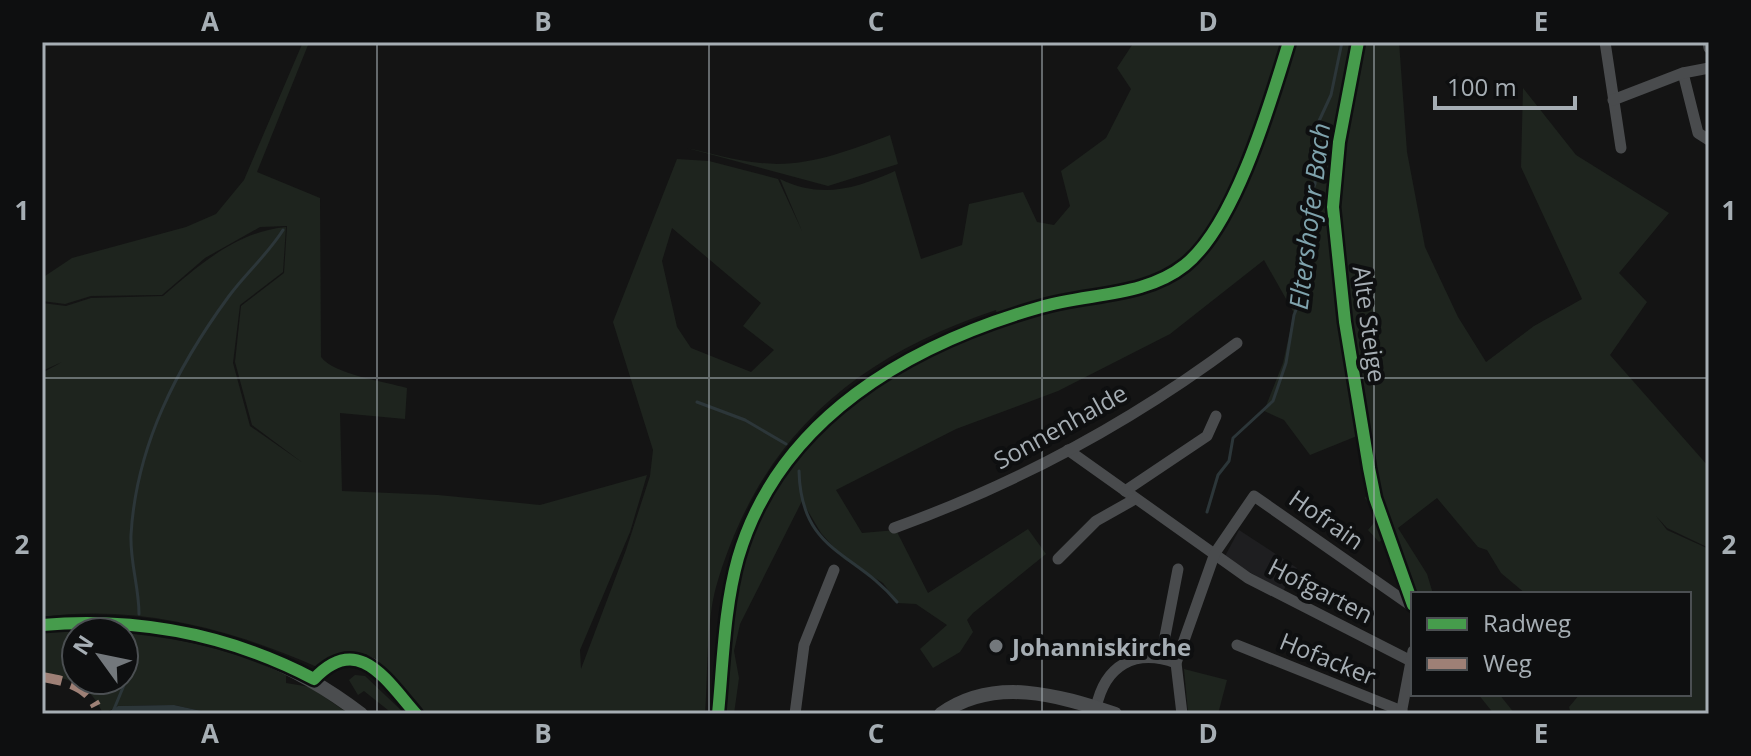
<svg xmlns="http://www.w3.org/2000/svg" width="1751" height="756" viewBox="0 0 1751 756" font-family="'Open Sans',sans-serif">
	<rect width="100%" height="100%" fill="#141414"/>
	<polygon fill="#1e1e20" points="1239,530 1297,568 1283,591 1224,558"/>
	<g fill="#1e241e" fill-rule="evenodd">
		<path d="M303,42L308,45L257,172L320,198L321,357C333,374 386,382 407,388L405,419L340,413L342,491L438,495L540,505L647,475L630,532L580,650L581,669L626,550L650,476L653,450L613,322L677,159L709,161L778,179L802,231L780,179C821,199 855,189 895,171L921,259L962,245L969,204L1023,192L1037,222L1054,225L1070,206L1061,171L1106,138L1131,89L1117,68L1134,42H1399L1407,152L1425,247L1458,317L1486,362L1534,326L1582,299L1521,167L1523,88L1576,155L1669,213L1619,273L1647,302L1610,355L1709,467V548L1667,528L1656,516L1667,530L1709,549V714H1571L1569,707L1580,694H1689V594H1526L1501,573L1487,550L1478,547L1437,498L1398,528L1427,574L1433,594H1417L1391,533L1379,542L1368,530L1378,518L1365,498L1371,489L1343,327L1357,436L1310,455L1284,420L1264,411L1283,363L1294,313L1264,260L1170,334L1058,391L956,429L836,490L862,533L896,530L928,593L1028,529L1046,554L973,613L967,620L973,632L960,652L933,668L920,649L947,625L916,604L898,603L883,583L844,559L821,533L802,501L740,624L734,651L739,678L734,714H726L737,582L760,514L781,480L816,436L888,376L999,324L996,310C853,358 759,438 716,587C706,623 708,676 705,714H425L366,654L332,656L317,667C232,629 136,604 42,617V373L62,362L42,371V303L66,306L91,298L163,296C199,265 236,232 286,227L283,272L240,305L233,363L250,426L303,463L252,425L235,362L241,306L284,273L287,226L260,227L205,258L162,295L91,296L65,304L42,301V278L72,258L186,227L216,214L244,180ZM672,228L761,303L743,326L774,350L751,372L691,348L677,327L662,261Z"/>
		<path d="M890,135L898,164L828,186L687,148C711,153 736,161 761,163C806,168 848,151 890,135Z"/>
		<path d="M60,629C140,632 212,640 286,674V683L310,687L349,714H215L174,705L118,706L103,714C91,685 72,679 42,674V631ZM76,632H124V680H76Z"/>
		<polygon points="1184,669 1227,680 1218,714 1188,712"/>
		<polygon points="355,675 365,676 405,714 393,714 364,691 358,695 349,680"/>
		<polygon points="1478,694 1499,694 1515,714 1494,714"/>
	</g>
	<polygon fill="#2c3639" points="174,705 215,714 105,714 118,706"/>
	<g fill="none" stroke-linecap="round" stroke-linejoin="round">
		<g stroke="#2c3639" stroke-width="3">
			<polyline points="697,402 745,420 786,444"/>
			<path d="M799,471C801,553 855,551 897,602"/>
			<polyline points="1207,512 1218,475 1229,461 1233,438 1273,401 1286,363 1294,315 1304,290 1306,207 1315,184 1319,121 1331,95 1342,42"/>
			<path d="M139,614C139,587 130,563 131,535C136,446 177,367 229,296C246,273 268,254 283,230"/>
			<polyline points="112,714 129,673"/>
		</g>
		<g stroke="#494b4d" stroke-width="11">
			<polyline points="1358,42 1339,142 1333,207 1345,322 1369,468 1375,498 1413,605"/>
			<polyline points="1605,42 1621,148"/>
			<polyline points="1708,42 1709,48"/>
			<polyline points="1683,73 1698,133 1709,140"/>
			<polyline points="1613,100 1683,73 1709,68"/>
			<polyline points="1068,450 1248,578 1411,661"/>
			<polyline points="1125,491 1207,436 1216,416"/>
			<path d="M894,528C1016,484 1133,421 1237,343"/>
			<polyline points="1058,559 1096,521 1135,499"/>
			<polyline points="1237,645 1402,711"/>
			<polyline points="1161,657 1178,569"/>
			<path d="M1096,708C1105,665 1135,648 1176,663"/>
			<polyline points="795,714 804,645 834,570"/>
			<polyline points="1182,714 1176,663 1215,553 1254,496 1413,607"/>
			<polyline points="1401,714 1413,651"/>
		</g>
		<g stroke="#4b4d4f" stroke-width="14">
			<path d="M42,625C159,615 267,642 361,714"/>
			<path d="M314,679C330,661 348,654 372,665L416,714"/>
			<path d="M718,714C723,663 724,608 738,558C779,418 910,344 1041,307C1089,293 1145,297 1185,265C1235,225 1270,104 1289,42"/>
			<path d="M941,714C994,676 1058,695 1115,714"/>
		</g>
		<path stroke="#9e8076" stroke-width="10" stroke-dasharray="20 10" stroke-linecap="butt" d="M42,677C64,681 85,684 96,706"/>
		<defs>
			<g id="cycleway">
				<polyline points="1358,42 1339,142 1333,207 1345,322 1369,468 1375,498 1413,605"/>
				<path d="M42,625C138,617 228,634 314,679C358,632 386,680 416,714"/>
				<path d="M718,714C723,663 724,608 738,558C779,418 910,344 1041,307C1089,293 1145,297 1185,265C1235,225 1270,104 1289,42"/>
			</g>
		</defs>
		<use href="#cycleway" stroke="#0e0f10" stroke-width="17"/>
		<use href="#cycleway" stroke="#469c4c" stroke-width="12"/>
	</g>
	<path fill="none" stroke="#a6aeb4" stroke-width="2" stroke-opacity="0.55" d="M377,42V714M709,42V714M1042,42V714M1374,42V714M42,378H1709"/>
	<circle fill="#73787c" stroke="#0e0f10" stroke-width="3" cx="996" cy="646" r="8"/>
	<g text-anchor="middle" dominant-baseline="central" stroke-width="8" stroke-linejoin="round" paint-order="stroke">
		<g font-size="24" fill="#a6aeb4" stroke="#0e0f10">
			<text transform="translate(1370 324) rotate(82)">Alte Steige</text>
			<text transform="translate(1060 426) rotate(-29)">Sonnenhalde</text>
			<text transform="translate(1327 519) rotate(35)">Hofrain</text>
			<text transform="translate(1321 590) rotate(27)">Hofgarten</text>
			<text transform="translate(1328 658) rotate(22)">Hofacker</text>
		</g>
		<g font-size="24" font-weight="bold" fill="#a6aeb4" stroke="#0e0f10" text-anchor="start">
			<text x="1012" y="646">Johanniskirche</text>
		</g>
		<g font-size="26" font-style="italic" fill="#7fa3ad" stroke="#0e0f10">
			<text transform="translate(1309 216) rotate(-83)">Eltershofer Bach</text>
		</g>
	</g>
	<rect width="1751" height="756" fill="none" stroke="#0e0f10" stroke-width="88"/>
	<rect x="1411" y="592" width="280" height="104" fill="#0e0f10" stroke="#4b4f52" stroke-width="2"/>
	<rect x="1427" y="618" width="40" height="12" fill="#469c4c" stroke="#4b4f52" stroke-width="2"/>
	<text x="1483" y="632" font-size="24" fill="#a6aeb4">Radweg</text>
	<rect x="1427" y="658" width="40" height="12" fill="#9e8076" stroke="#4b4f52" stroke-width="2"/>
	<text x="1483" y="672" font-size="24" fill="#a6aeb4">Weg</text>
	<g transform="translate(100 656) rotate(303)"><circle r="38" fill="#0e0f10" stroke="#4b4f52" stroke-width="2"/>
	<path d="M0-6L14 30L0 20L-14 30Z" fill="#73787c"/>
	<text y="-12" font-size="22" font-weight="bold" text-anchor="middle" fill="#a6aeb4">N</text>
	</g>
	<path d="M1435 96v12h140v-12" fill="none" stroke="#a6aeb4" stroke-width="4"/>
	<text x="1447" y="96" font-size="24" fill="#a6aeb4" stroke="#0e0f10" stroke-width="6" paint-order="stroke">100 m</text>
	<rect x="44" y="44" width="1663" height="668" fill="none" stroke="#a6aeb4" stroke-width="3"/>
	<g font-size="26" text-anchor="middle" font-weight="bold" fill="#a6aeb4">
		<text x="210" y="31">A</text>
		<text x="543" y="31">B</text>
		<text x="876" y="31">C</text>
		<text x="1208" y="31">D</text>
		<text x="1541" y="31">E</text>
		<text x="22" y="220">1</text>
		<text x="1729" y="220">1</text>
		<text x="22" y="554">2</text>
		<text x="1729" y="554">2</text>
		<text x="210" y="743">A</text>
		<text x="543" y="743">B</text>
		<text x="876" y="743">C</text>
		<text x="1208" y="743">D</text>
		<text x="1541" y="743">E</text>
	</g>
</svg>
